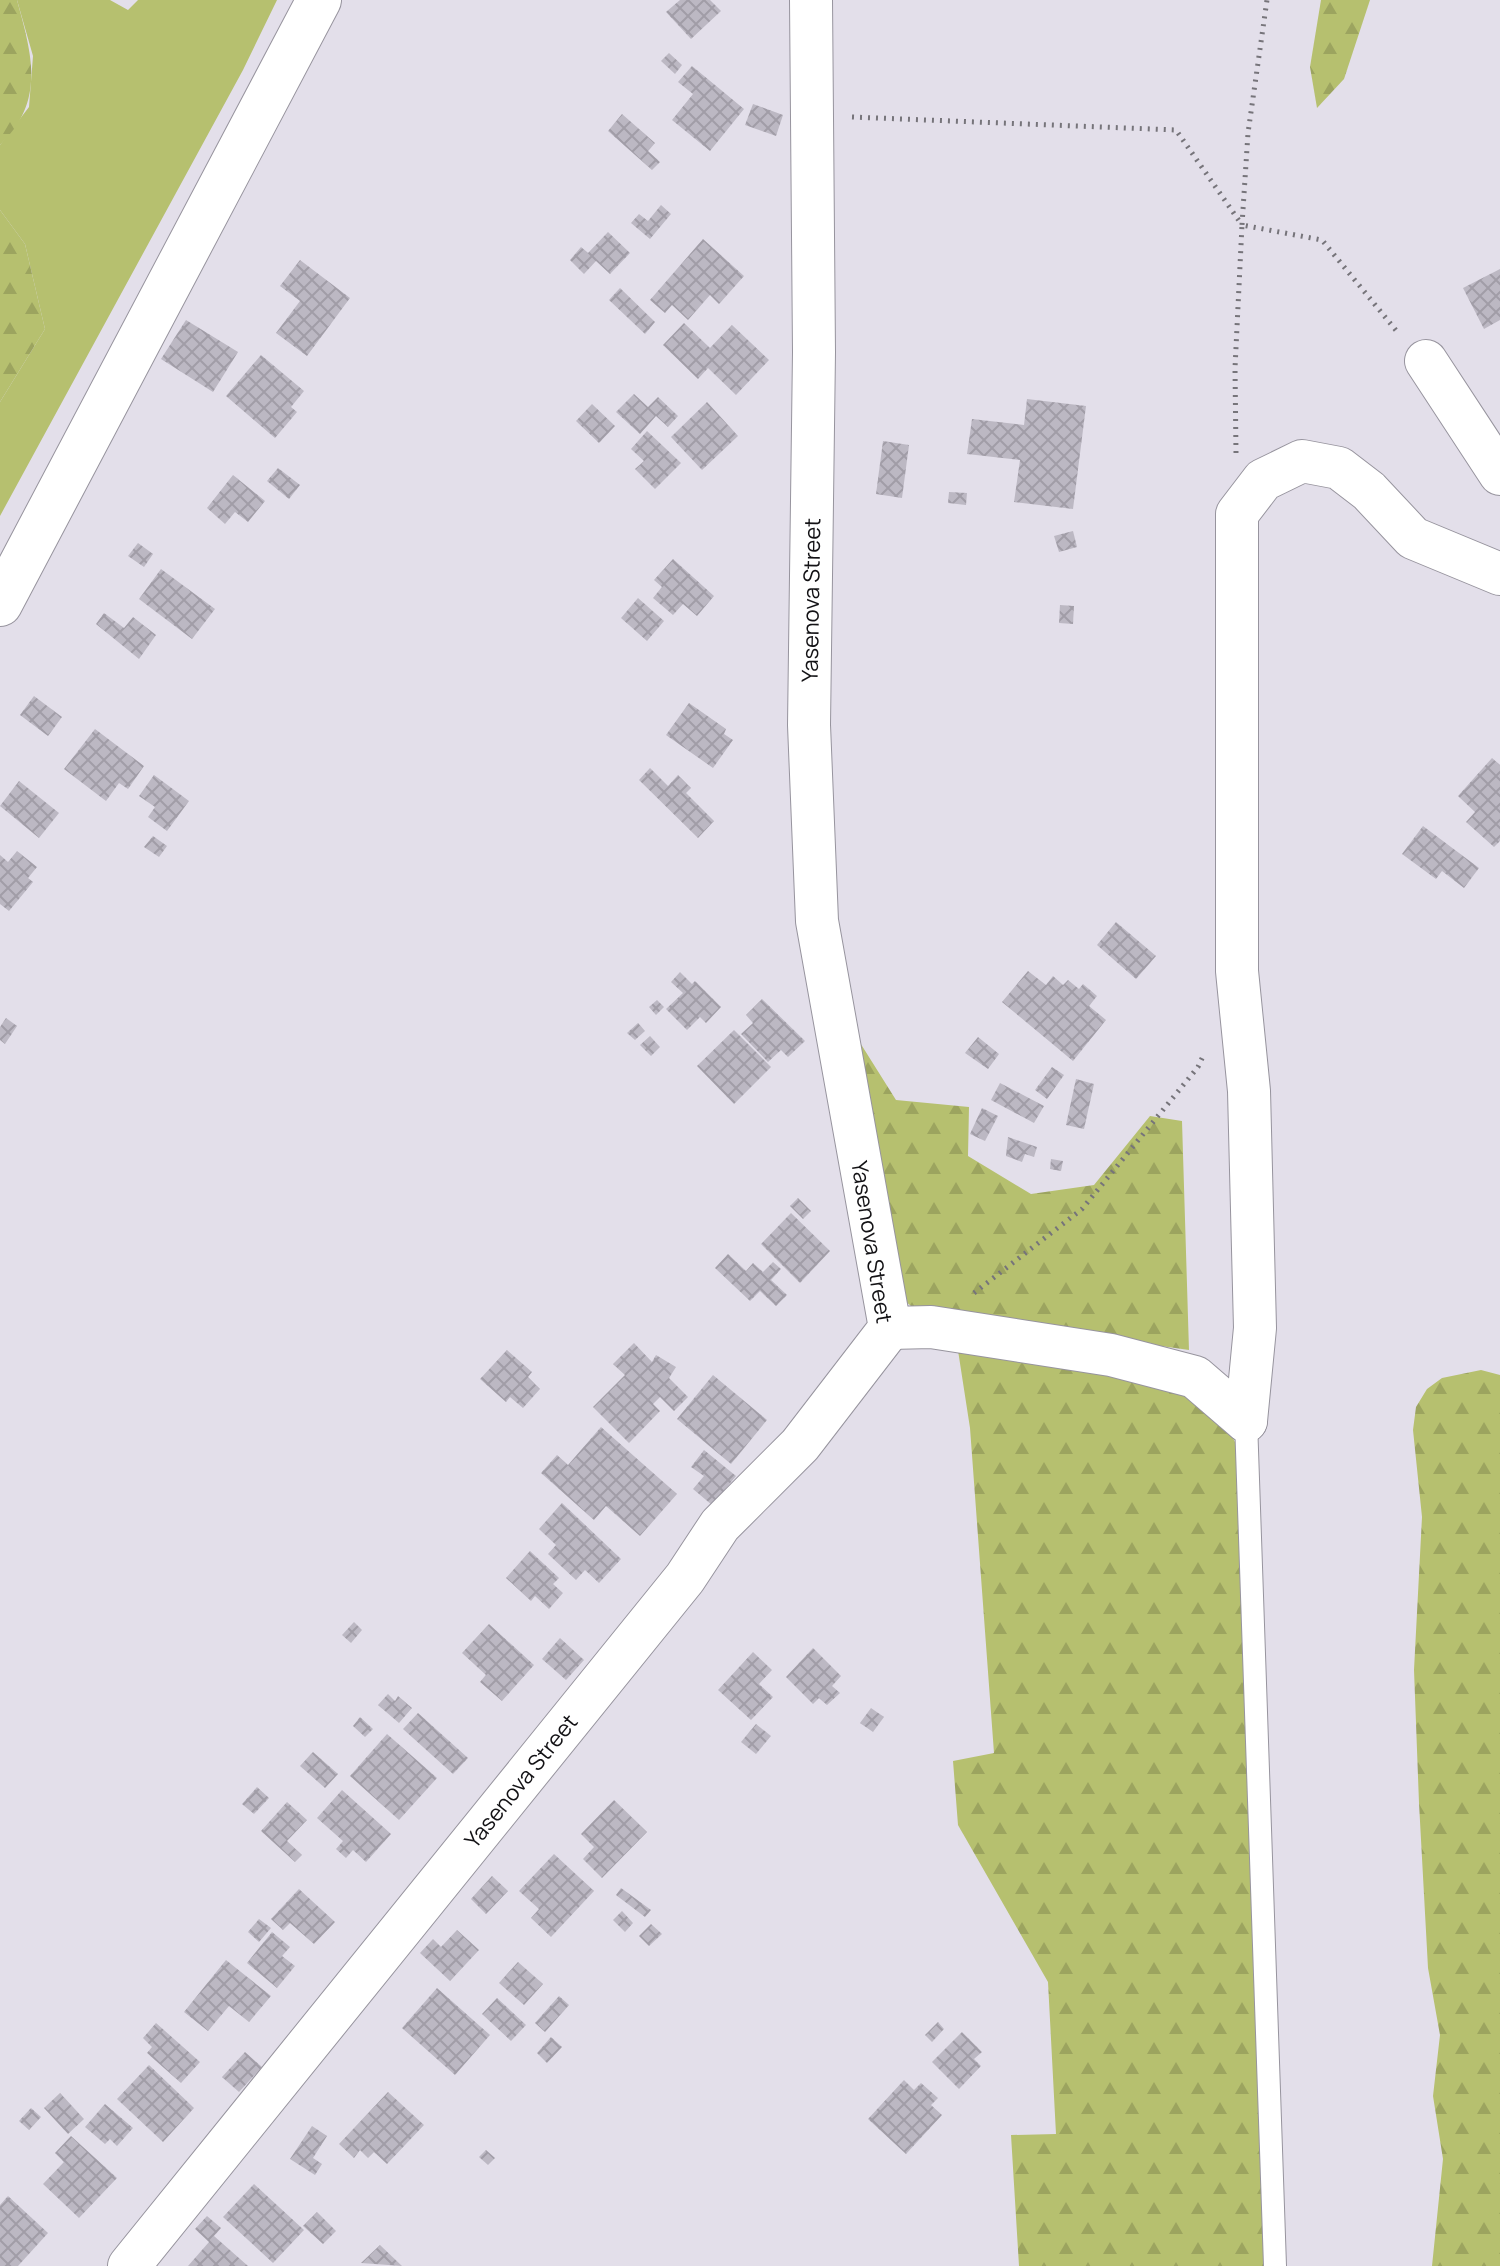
<svg xmlns="http://www.w3.org/2000/svg" width="1500" height="2266" viewBox="0 0 1500 2266" font-family="Manrope,sans-serif">
	<defs>
		<pattern id="forest-firs" width="22" height="20" patternUnits="userSpaceOnUse" patternTransform="scale(2)"><rect width="22" height="20" fill="#b6c06f"/><path d="M5 1l3.5 6h-7zM16 11l3.5 6h-7z" fill="#9ca45f"/></pattern>
		<pattern id="building-cross-hatch" width="8" height="8" patternUnits="userSpaceOnUse" patternTransform="scale(2)"><rect width="8" height="8" fill="#bcb8c3"/><path d="M0 0l8 8M0 8l8-8" fill="none" stroke="#a19da7"/></pattern>
	</defs>
	<rect width="100%" height="100%" fill="#e3dfea"/>
	<polygon fill="#b6c06f" points="17,0 110,0 128,10 138,0 277,0 243,70 0,516 0,402 45,329 25,244 0,210 0,145 29,107 33,56"/>
	<g fill="url(#forest-firs)">
		<path d="M0,0H17C32,55 46,101 0,145Z"/>
		<polygon points="1321,0 1370,0 1344,79 1317,108 1310,67"/>
		<polygon points="0,210 25,244 45,329 0,402"/>
		<polygon points="847,1022 896,1100 969,1107 968,1156 1031,1194 1094,1185 1150,1116 1182,1121 1189,1350 917,1311 893,1291"/>
		<polygon points="957,1344 1187,1381 1220,1412 1240,1452 1264,2266 1019,2266 1011,2135 1056,2134 1048,1982 958,1825 953,1761 994,1753 970,1428"/>
		<polygon points="1481,1370 1500,1375 1500,2266 1432,2266 1443,2159 1433,2096 1440,2035 1428,1968 1419,1803 1414,1670 1422,1517 1413,1430 1416,1407 1427,1389 1442,1378"/>
	</g>
	<g fill="url(#building-cross-hatch)">
		<polygon points="680,0 710,0 721,11 691,39 666,12"/>
		<polygon points="669,53 682,65 675,74 661,61"/>
		<polygon points="692,66 744,109 710,151 672,120 693,94 678,82"/>
		<polygon points="753,104 783,115 776,136 745,125"/>
		<polygon points="622,114 655,143 648,151 660,162 652,170 608,131"/>
		<polygon points="661,205 671,214 650,239 631,223 639,214 648,221"/>
		<polygon points="608,232 630,253 610,274 596,261 584,274 570,260 581,247 588,253"/>
		<polygon points="703,239 744,276 719,304 710,295 688,320 672,305 665,313 650,300"/>
		<polygon points="300,260 350,298 307,356 276,333 300,301 280,286"/>
		<polygon points="1500,269 1500,320 1484,329 1463,288"/>
		<polygon points="620,288 655,322 645,334 609,300"/>
		<polygon points="186,320 238,352 213,392 161,359"/>
		<polygon points="684,323 710,348 732,325 769,360 736,395 708,368 698,379 663,345"/>
		<polygon points="261,355 304,391 291,407 297,412 275,438 226,396"/>
		<polygon points="634,394 648,407 658,397 678,416 668,427 656,416 640,434 616,412"/>
		<polygon points="1027,399 1086,406 1073,509 1014,502 1020,460 967,454 972,419 1024,425"/>
		<polygon points="707,402 738,436 702,470 671,437"/>
		<polygon points="592,404 615,426 599,443 576,421"/>
		<polygon points="647,431 681,463 655,489 635,469 644,461 631,449"/>
		<polygon points="883,441 909,445 902,498 876,494"/>
		<polygon points="278,468 300,485 289,499 267,481"/>
		<polygon points="233,475 265,501 248,522 235,512 225,524 207,508"/>
		<polygon points="949,492 967,493 966,505 948,503"/>
		<polygon points="1073,531 1077,547 1059,552 1054,536"/>
		<polygon points="138,543 153,554 144,567 128,556"/>
		<polygon points="673,559 714,596 697,616 683,604 673,615 653,598 662,587 654,580"/>
		<polygon points="161,569 215,609 192,639 139,599"/>
		<polygon points="638,598 664,621 647,641 621,618"/>
		<polygon points="1060,605 1074,606 1073,624 1059,623"/>
		<polygon points="104,613 124,628 133,617 156,635 139,659 96,624"/>
		<polygon points="34,696 62,717 48,736 20,715"/>
		<polygon points="689,703 726,729 724,734 733,740 713,768 666,735"/>
		<polygon points="95,729 144,766 128,789 119,783 106,801 64,769"/>
		<polygon points="1492,758 1500,765 1500,841 1494,847 1466,822 1475,812 1458,796"/>
		<polygon points="650,768 668,786 678,775 691,788 686,793 714,821 698,838 639,780"/>
		<polygon points="154,775 189,801 167,831 148,817 155,807 139,796"/>
		<polygon points="19,781 59,813 39,838 0,806"/>
		<polygon points="1423,826 1479,868 1464,888 1442,871 1436,879 1402,854"/>
		<polygon points="153,836 167,846 159,857 144,847"/>
		<polygon points="17,851 37,867 28,878 33,882 9,911 0,904 0,855 8,862"/>
		<polygon points="1116,922 1156,956 1136,979 1097,945"/>
		<polygon points="1028,971 1046,985 1053,976 1063,985 1068,980 1079,989 1083,984 1097,996 1089,1006 1106,1020 1073,1061 1002,1002"/>
		<polygon points="680,972 692,984 695,981 721,1007 706,1023 700,1017 687,1030 666,1009 683,993 671,982"/>
		<polygon points="762,999 805,1041 788,1057 781,1050 768,1062 741,1034 753,1023 746,1015"/>
		<polygon points="657,1000 664,1007 656,1015 649,1007"/>
		<polygon points="6,1018 17,1026 5,1044 0,1040 0,1027"/>
		<polygon points="638,1023 645,1031 635,1040 627,1033"/>
		<polygon points="734,1030 771,1067 734,1104 697,1066"/>
		<polygon points="650,1036 660,1047 651,1056 640,1045"/>
		<polygon points="978,1037 999,1054 988,1069 965,1053"/>
		<polygon points="1052,1067 1064,1075 1047,1099 1035,1090"/>
		<polygon points="1076,1079 1094,1084 1084,1129 1066,1125"/>
		<polygon points="1000,1083 1044,1106 1034,1123 991,1100"/>
		<polygon points="982,1108 998,1116 985,1141 970,1134"/>
		<polygon points="1008,1137 1037,1147 1034,1157 1025,1154 1022,1162 1006,1156"/>
		<polygon points="1051,1159 1063,1161 1061,1171 1050,1169"/>
		<polygon points="798,1198 811,1211 803,1219 790,1206"/>
		<polygon points="791,1213 830,1251 800,1283 761,1244"/>
		<polygon points="728,1254 746,1271 753,1263 763,1272 773,1262 781,1269 771,1280 787,1295 776,1306 760,1291 750,1301 715,1268"/>
		<polygon points="634,1343 652,1362 656,1355 676,1367 669,1378 688,1397 674,1411 660,1397 653,1404 660,1411 629,1443 593,1407 625,1375 613,1364"/>
		<polygon points="507,1350 532,1372 528,1377 540,1389 523,1408 510,1397 506,1402 480,1379"/>
		<polygon points="713,1375 767,1420 731,1464 677,1419"/>
		<polygon points="601,1427 677,1494 640,1536 606,1506 594,1520 541,1473 557,1455 568,1465"/>
		<polygon points="704,1450 736,1476 712,1505 693,1489 704,1476 691,1467"/>
		<polygon points="562,1503 621,1559 599,1583 585,1570 576,1580 548,1554 556,1545 539,1529"/>
		<polygon points="530,1551 559,1578 553,1584 563,1593 549,1609 535,1596 531,1601 506,1578"/>
		<polygon points="354,1622 362,1630 351,1643 342,1635"/>
		<polygon points="489,1624 534,1665 502,1701 480,1682 486,1675 462,1653"/>
		<polygon points="560,1638 584,1660 566,1680 542,1659"/>
		<polygon points="813,1648 841,1676 832,1686 840,1693 827,1705 819,1698 813,1704 786,1677"/>
		<polygon points="753,1652 772,1670 759,1684 773,1697 751,1720 718,1690"/>
		<polygon points="388,1694 395,1701 398,1696 412,1708 399,1723 378,1705"/>
		<polygon points="871,1708 884,1717 873,1732 860,1723"/>
		<polygon points="418,1713 468,1758 453,1774 403,1729"/>
		<polygon points="360,1717 373,1729 365,1737 353,1726"/>
		<polygon points="756,1724 771,1736 756,1754 741,1742"/>
		<polygon points="387,1734 437,1778 399,1820 350,1776"/>
		<polygon points="313,1752 338,1774 325,1788 300,1766"/>
		<polygon points="257,1787 269,1798 254,1814 242,1804"/>
		<polygon points="342,1790 391,1834 366,1862 353,1850 346,1858 336,1849 343,1841 317,1818"/>
		<polygon points="614,1800 647,1832 602,1878 583,1859 594,1847 581,1834"/>
		<polygon points="287,1802 307,1820 287,1841 302,1855 295,1862 261,1831"/>
		<polygon points="554,1854 594,1891 551,1937 531,1918 539,1909 519,1891"/>
		<polygon points="492,1876 508,1891 486,1914 471,1899"/>
		<polygon points="621,1888 651,1910 645,1917 616,1895"/>
		<polygon points="299,1889 335,1922 314,1944 290,1923 283,1930 271,1919"/>
		<polygon points="622,1911 633,1923 625,1932 613,1920"/>
		<polygon points="259,1919 271,1928 259,1942 248,1932"/>
		<polygon points="651,1924 662,1934 649,1946 639,1936"/>
		<polygon points="457,1930 479,1950 450,1981 420,1953 433,1939 441,1947"/>
		<polygon points="272,1932 290,1947 282,1956 295,1966 277,1988 247,1963"/>
		<polygon points="226,1960 271,1996 249,2022 229,2006 208,2031 184,2012"/>
		<polygon points="518,1962 543,1984 524,2005 499,1983"/>
		<polygon points="437,1988 490,2035 455,2075 402,2028"/>
		<polygon points="559,1996 569,2005 545,2032 535,2023"/>
		<polygon points="497,1998 526,2025 511,2041 482,2014"/>
		<polygon points="938,2022 944,2029 932,2042 925,2035"/>
		<polygon points="156,2023 200,2062 181,2083 147,2053 152,2047 143,2038"/>
		<polygon points="962,2032 982,2052 974,2059 981,2066 959,2089 932,2062"/>
		<polygon points="551,2037 562,2047 547,2063 537,2053"/>
		<polygon points="245,2052 262,2067 239,2092 222,2077"/>
		<polygon points="149,2065 194,2108 163,2142 117,2099"/>
		<polygon points="904,2080 914,2090 921,2083 938,2098 931,2105 942,2115 906,2154 868,2119"/>
		<polygon points="388,2092 424,2125 387,2164 374,2152 368,2158 360,2150 354,2158 339,2144"/>
		<polygon points="60,2093 84,2119 68,2134 44,2108"/>
		<polygon points="105,2104 133,2128 117,2146 110,2139 105,2144 85,2127"/>
		<polygon points="31,2108 41,2117 29,2130 19,2121"/>
		<polygon points="312,2126 327,2136 313,2158 322,2164 315,2175 290,2159"/>
		<polygon points="71,2136 117,2178 79,2218 43,2184 64,2162 55,2153"/>
		<polygon points="486,2150 495,2158 488,2165 479,2157"/>
		<polygon points="254,2184 304,2230 273,2263 223,2217"/>
		<polygon points="8,2196 48,2233 18,2266 0,2266 0,2205"/>
		<polygon points="317,2212 336,2231 323,2244 303,2226"/>
		<polygon points="207,2216 221,2228 214,2236 248,2266 188,2266 209,2242 195,2229"/>
		<polygon points="380,2245 402,2266 361,2263"/>
	</g>
	<g fill="none" stroke-linecap="round" stroke-linejoin="round">
		<defs>
			<polyline id="lane" points="1246,1421 1275,2266"/>
			<g id="street">
				<polyline points="1426,361 1500,474"/>
				<polyline points="890,1328 931,1327 1111,1355 1195,1377 1246,1421"/>
				<polyline points="1246,1421 1255,1328 1249,1091 1237,971 1237,514 1263,480 1302,461 1339,468 1369,491 1413,538 1500,574"/>
				<polyline points="129,2266 685,1578 720,1525 800,1445 890,1328 817,921 809,725 814,352 811,0"/>
			</g>
			<polyline id="secondary" points="0,604 319,0"/>
		</defs>
		<use href="#lane" stroke="#97949e" stroke-width="24"/>
		<use href="#street" stroke="#97949e" stroke-width="44"/>
		<use href="#secondary" stroke="#97949e" stroke-width="46"/>
		<g stroke="#76747a" stroke-width="5" stroke-dasharray="2 6" stroke-linecap="butt">
			<polyline points="852,117 1176,130 1242,225 1248,133 1267,0"/>
			<polyline points="1236,453 1235,368 1242,225 1322,240 1399,334"/>
			<polyline points="974,1293 1082,1209 1198,1067 1204,1054"/>
		</g>
		<use href="#lane" stroke="#fff" stroke-width="22"/>
		<use href="#street" stroke="#fff" stroke-width="42"/>
		<use href="#secondary" stroke="#fff" stroke-width="44"/>
	</g>
	<g text-anchor="middle" dominant-baseline="central" stroke-width="8" stroke-linejoin="round" paint-order="stroke">
		<g font-size="22" fill="#131215" stroke="#fff">
			<text transform="translate(811 600) rotate(-89)">Yasenova Street</text>
			<text transform="translate(872 1242) rotate(81)">Yasenova Street</text>
			<text transform="translate(521 1781) rotate(-51)">Yasenova Street</text>
		</g>
	</g>
</svg>
